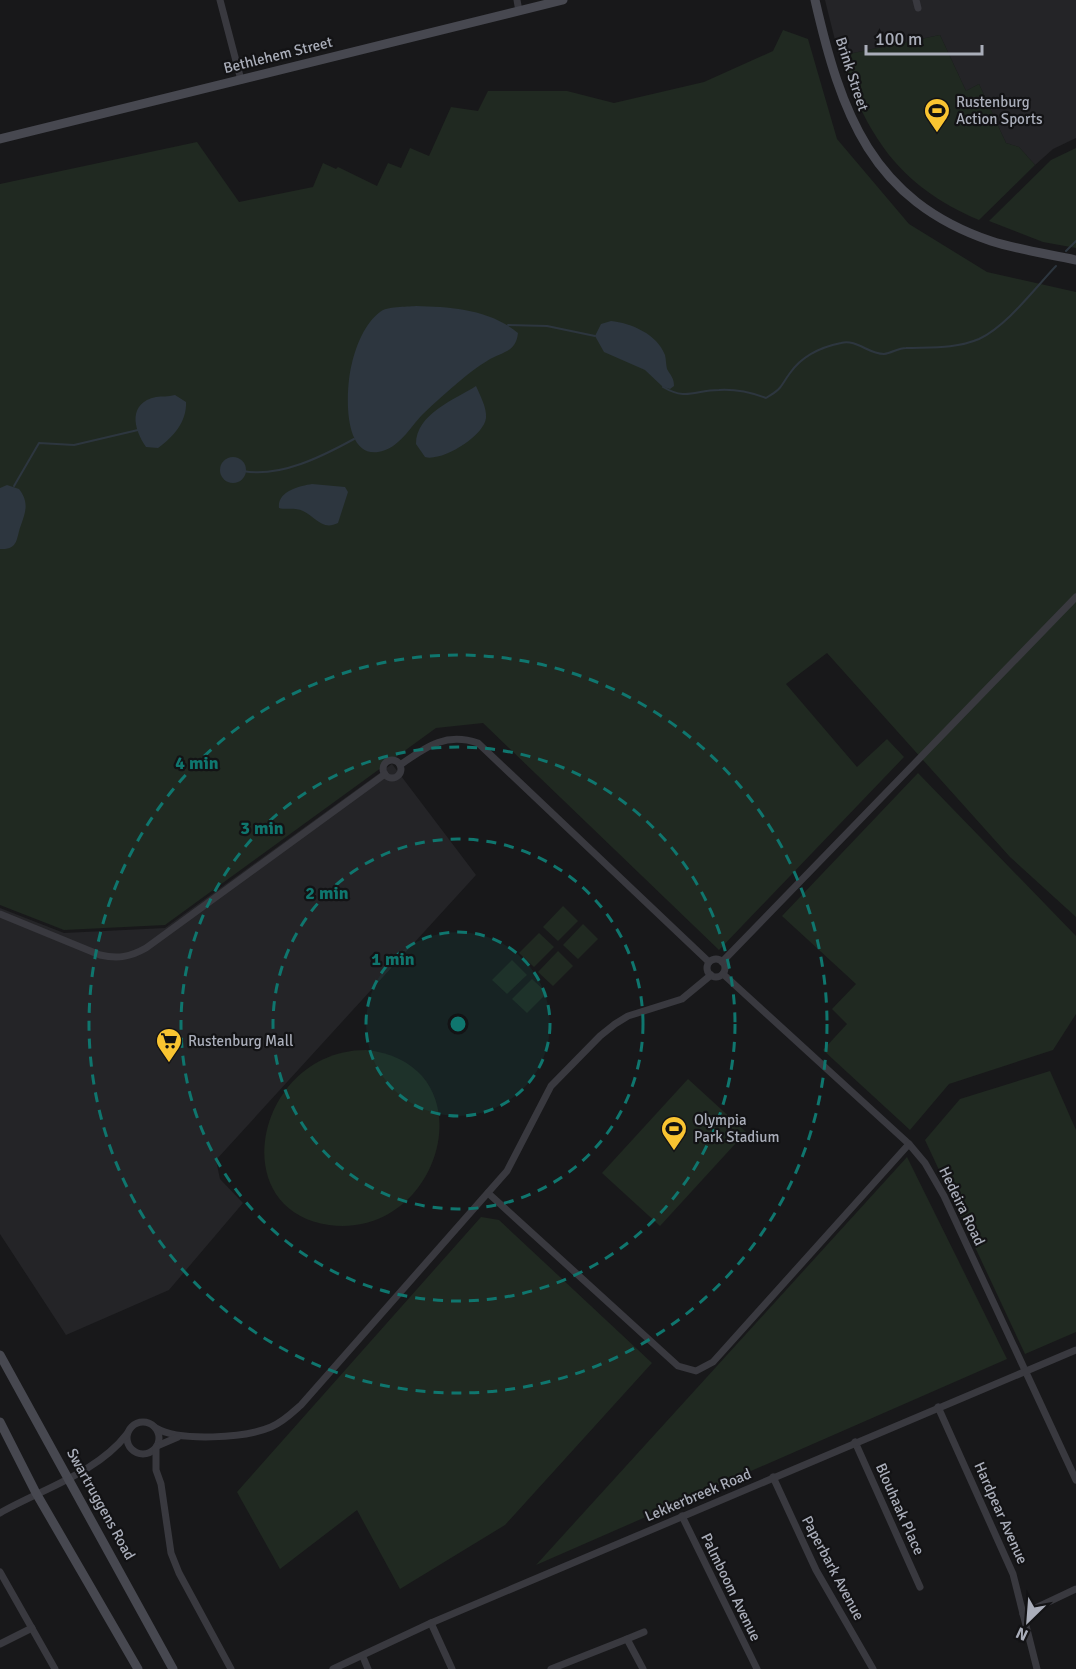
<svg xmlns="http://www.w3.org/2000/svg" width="1076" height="1669" viewBox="0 0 1076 1669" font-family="Signika,sans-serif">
	<rect width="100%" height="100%" fill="#18181a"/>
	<g fill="#242427">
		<polygon points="825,0 1076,0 1076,138 1053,149 1035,165 1019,147 1006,143 979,84 966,91 940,35 839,56"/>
		<polygon points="392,764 476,875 216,1160 220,1179 243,1203 169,1290 66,1335 0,1234 0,908 64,933 165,928"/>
	</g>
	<g fill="#202921">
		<polygon points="783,30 808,39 837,139 909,224 987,272 1076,292 1076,917 1010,857 827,653 786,684 857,767 887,739 904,757 719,950 483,723 436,728 165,925 64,930 0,905 0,184 197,142 239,202 313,187 323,163 336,169 338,167 377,186 388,163 401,168 410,148 429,156 451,107 478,111 488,91 567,91 614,103 704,82 773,51"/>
		<path d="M940,35L966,91L979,84L1006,143L1019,147L1035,165L979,220C897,185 868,136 839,56Z"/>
		<polygon points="1076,148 1076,248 1043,242 989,221 1051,160"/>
		<polygon points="918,773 1076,936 1076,1014 1053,1050 949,1084 910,1130 823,1050 847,1024 832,1009 856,984 782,916"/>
		<polygon points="563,906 578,921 558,941 543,927"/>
		<polygon points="583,924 598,939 578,959 563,945"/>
		<polygon points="539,933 554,947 534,967 519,953"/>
		<polygon points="558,951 573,966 553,986 538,972"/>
		<polygon points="512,960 527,975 507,994 492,980"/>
		<polygon points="532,979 547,993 527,1013 512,999"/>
		<path d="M366,1050C490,1063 443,1240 329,1225C222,1210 257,1050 366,1050Z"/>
		<polygon points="1050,1071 1076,1130 1076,1332 1025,1354 925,1140 960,1099"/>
		<polygon points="688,1079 746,1132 660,1226 602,1173"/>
		<polygon points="907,1157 1007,1359 536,1565"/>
		<polygon points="481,1217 499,1220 652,1363 505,1525 400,1589 357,1510 280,1569 237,1492"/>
	</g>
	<g fill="#2d363f">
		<path d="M416,306C451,307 489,309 518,333C516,353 501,352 487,361C477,367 469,373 461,380C448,391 435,402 423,414C410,427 399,449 378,452C341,457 346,385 352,363C356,346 365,323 380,312C387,306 406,307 416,306Z"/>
		<path d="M611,321C631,323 657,334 665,355C666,359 666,365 667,369C671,376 674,378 674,386L670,389L663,387L645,370L604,352L595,336L601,324Z"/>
		<path d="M476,386C480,395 487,408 486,418C484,436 442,462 425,457L416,444C416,414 454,400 476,386Z"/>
		<path d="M175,395L186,402C187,422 173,437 158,448L146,447C133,428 128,403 156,397C162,396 168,397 175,395Z"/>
		<circle cx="233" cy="470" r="13"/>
		<path d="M312,484L345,487L348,492L338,523C322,531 316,517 303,511C295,507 286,510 279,508C277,491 300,486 312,484Z"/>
		<path d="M7,485L19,489C29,502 26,511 21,525C16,538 19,550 0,549V488Z"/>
	</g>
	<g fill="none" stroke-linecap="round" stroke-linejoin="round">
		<g stroke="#2d363f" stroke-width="2">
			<polyline points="1066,251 1076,241"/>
			<polyline points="508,325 547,326 595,336"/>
			<path d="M663,387C687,401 695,390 719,390C736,389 750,392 766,398C783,388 779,388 790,373C802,356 821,347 841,343C857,339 868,354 884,354C892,353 898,348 906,348C931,347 955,349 979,339C1007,326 1035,288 1056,266"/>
			<path d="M243,471C280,478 323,456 354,439"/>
			<polyline points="14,486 39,443 74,445 138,430"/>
		</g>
		<g stroke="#39393f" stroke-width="7">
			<polyline points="220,0 241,80"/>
			<polyline points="517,0 519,11"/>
			<polyline points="916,0 918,8"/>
			<circle cx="392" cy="769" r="9"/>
			<path d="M400,765C426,747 445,732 478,743L709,962"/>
			<path d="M0,914L100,955C118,959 130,957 146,948L385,774"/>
			<circle cx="716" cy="968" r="9"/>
			<polyline points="722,962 1076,597"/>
			<polyline points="723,974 909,1144 925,1163 944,1196 1076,1480"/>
			<polyline points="488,1193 678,1366 696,1371 713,1362 909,1144"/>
			<polyline points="938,1407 1013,1574 1037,1669"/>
			<circle cx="143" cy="1438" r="16"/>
			<path d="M156,1428C180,1442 245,1438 271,1427C283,1422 292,1413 301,1405L507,1171L551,1086L600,1036L615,1024L628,1016L682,999L711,975"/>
			<polyline points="855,1442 920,1587"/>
			<polyline points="157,1446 178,1437"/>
			<polyline points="156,1448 156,1470 161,1484 171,1553 179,1573 231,1669"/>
			<polyline points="773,1477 816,1570 873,1669"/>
			<path d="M0,1513C42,1489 97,1473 127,1434"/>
			<polyline points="682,1516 757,1669"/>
			<polyline points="0,1572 55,1669"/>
			<polyline points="1023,1614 1076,1589"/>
			<polyline points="431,1623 452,1669"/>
			<polyline points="627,1639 644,1632"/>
			<polyline points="0,1644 32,1628"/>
			<polyline points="363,1657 368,1669"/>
			<polyline points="333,1669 431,1623 1076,1350"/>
			<polyline points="551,1669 627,1639 643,1669"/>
		</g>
		<g stroke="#474850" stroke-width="9">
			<path d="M815,0C841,113 871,200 991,241C1019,250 1048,254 1076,260"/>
			<polyline points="0,139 563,0"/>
			<polyline points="0,1355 173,1669"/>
			<polyline points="0,1422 36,1493 138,1669"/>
		</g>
	</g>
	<circle cx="458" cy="1024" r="92" fill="#0f766e" fill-opacity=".12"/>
	<g fill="none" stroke="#0f766e" stroke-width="3" stroke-dasharray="10 8">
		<circle cx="458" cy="1024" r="92"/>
		<circle cx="458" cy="1024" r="185"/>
		<circle cx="458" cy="1024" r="277"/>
		<circle cx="458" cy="1024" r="369"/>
	</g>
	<defs>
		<symbol id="stadium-pin" viewBox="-11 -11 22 30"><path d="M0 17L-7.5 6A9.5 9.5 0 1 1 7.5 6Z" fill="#f9c431" stroke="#131315"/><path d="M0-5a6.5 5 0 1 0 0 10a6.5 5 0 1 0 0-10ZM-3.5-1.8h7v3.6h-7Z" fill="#111"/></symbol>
		<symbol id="supermarket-pin" viewBox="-11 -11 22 30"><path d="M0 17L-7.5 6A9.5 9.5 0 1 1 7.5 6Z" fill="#f9c431" stroke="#131315"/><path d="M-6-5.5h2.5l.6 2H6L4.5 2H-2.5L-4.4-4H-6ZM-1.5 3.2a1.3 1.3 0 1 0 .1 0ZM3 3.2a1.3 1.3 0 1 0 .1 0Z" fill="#111"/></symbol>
	</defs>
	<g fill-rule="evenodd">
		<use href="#stadium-pin" x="922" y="96" width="30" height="40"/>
		<use href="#supermarket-pin" x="154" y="1026" width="30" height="40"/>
		<use href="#stadium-pin" x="659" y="1114" width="30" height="40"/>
	</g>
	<g text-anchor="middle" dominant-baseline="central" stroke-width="4.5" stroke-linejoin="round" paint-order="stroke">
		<g font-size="15" fill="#aaaeba" stroke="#131315">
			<text transform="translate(278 55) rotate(-14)">Bethlehem Street</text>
			<text transform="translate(852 74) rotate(72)">Brink Street</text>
			<text transform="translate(962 1206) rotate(64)">Hedeira Road</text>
			<text transform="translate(698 1495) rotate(-23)">Lekkerbreek Road</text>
			<text transform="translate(101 1504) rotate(61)">Swartruggens Road</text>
			<text transform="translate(900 1509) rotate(66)">Blouhaak Place</text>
			<text transform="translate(1001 1513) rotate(66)">Hardpear Avenue</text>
			<text transform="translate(833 1568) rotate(62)">Paperbark Avenue</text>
			<text transform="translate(731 1587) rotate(64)">Palmboom Avenue</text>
		</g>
		<g font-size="15" fill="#aaaeba" stroke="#131315" text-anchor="start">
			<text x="956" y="102">Rustenburg<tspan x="956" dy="17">Action Sports</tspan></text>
			<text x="188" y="1041">Rustenburg Mall</text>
			<text x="694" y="1120">Olympia<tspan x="694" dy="17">Park Stadium</tspan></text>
		</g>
	</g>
	<circle cx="458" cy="1024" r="9" fill="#0f766e" stroke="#131315" stroke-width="3"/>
	<g font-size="18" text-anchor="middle" font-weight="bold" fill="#0f766e" stroke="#131315" stroke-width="4.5" stroke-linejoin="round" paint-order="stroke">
		<text x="197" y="769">4 min</text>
		<text x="262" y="834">3 min</text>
		<text x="327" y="899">2 min</text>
		<text x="393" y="965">1 min</text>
	</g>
	<g transform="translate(1028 1621) rotate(205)" stroke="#131315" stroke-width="4.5" paint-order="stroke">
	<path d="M0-4.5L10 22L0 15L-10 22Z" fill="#aaaeba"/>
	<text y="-9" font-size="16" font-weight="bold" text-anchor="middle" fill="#aaaeba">N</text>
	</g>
	<path d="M866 45v9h116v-9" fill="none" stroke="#aaaeba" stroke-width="3"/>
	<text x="875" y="45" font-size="18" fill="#aaaeba" stroke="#131315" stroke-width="4.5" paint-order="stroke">100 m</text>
</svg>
